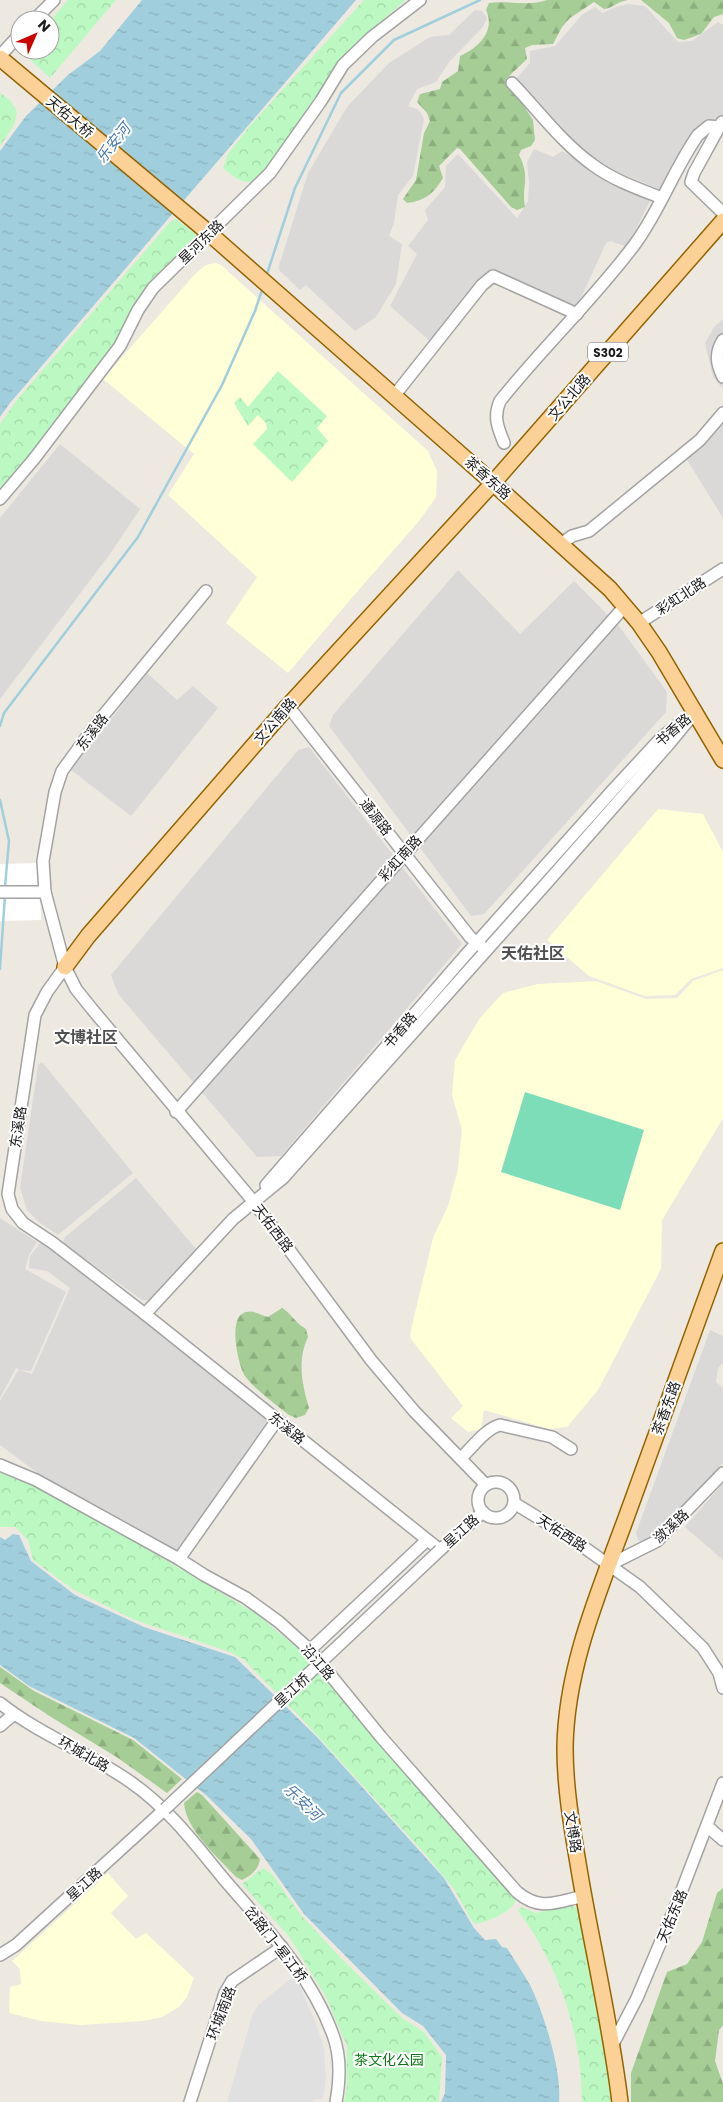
<svg xmlns="http://www.w3.org/2000/svg" width="723" height="2102" viewBox="0 0 723 2102" font-family="Poppins,'Noto Sans SC',sans-serif">
	<defs>
		<pattern id="forest-firs" width="22" height="20" patternUnits="userSpaceOnUse" patternTransform="scale(1.25)"><rect width="22" height="20" fill="#a5cd95"/><path d="M5 1l3.5 6h-7zM16 11l3.5 6h-7z" fill="#8daf80"/></pattern>
		<pattern id="park-crowns" width="20" height="18" patternUnits="userSpaceOnUse" patternTransform="scale(1.25)"><rect width="20" height="18" fill="#bcf9c2"/><path d="M2 6a3 3 0 1 1 6 0M12 15a3 3 0 1 1 6 0" fill="none" stroke="#a1d5a6"/></pattern>
		<pattern id="water-ripples" width="26" height="14" patternUnits="userSpaceOnUse" patternTransform="scale(1.25)"><rect width="26" height="14" fill="#a1cedc"/><path d="M2 4q2-2 4 0t4 0M15 11q2-2 4 0t4 0" fill="none" stroke="#8ab0bc"/></pattern>
	</defs>
	<rect width="100%" height="100%" fill="#ede9e1"/>
	<g fill="#dad9d8">
		<polygon points="628,4 645,6 678,42 692,41 718,22 723,25 723,124 704,136 670,190 659,189 599,164 587,156 516,79 530,63 530,51 555,46 582,15 595,7 603,13 616,7"/>
		<polygon points="475,10 482,11 487,18 483,27 449,62 436,82 417,89 408,106 419,110 424,119 413,176 398,195 394,223 389,236 402,244 396,284 376,317 355,331 306,285 300,290 278,269 308,173 347,107 389,63 430,37 449,35"/>
		<polygon points="534,149 553,157 562,151 650,201 627,247 611,241 606,243 576,309 494,270 486,274 431,342 390,306 417,254 408,246 428,220 425,210 445,187 446,166 458,154 517,218 528,201 529,183 527,162"/>
		<polygon points="723,319 723,389 713,377 705,343 714,327"/>
		<polygon points="723,404 723,518 681,450 703,430"/>
		<polygon points="60,444 140,509 110,554 0,699 0,518"/>
		<polygon points="458,570 520,634 574,581 619,626 667,692 666,712 484,914 471,916 329,726 333,715"/>
		<polygon points="147,673 177,700 193,686 218,708 131,816 71,770"/>
		<polygon points="309,747 462,944 281,1156 257,1157 118,994 111,975 298,750"/>
		<polygon points="42,1062 133,1173 58,1235 40,1223 27,1210 20,1188 38,1065"/>
		<polygon points="136,1178 196,1249 151,1300 142,1300 63,1243 65,1237"/>
		<polygon points="0,1218 37,1242 29,1255 25,1269 66,1292 31,1371 19,1370 32,1374 70,1288 47,1271 29,1268 30,1256 41,1242 142,1317 271,1422 181,1552 39,1474 0,1445 0,1401 19,1369 16,1368 0,1398"/>
		<polygon points="710,1330 723,1336 723,1363 718,1368 716,1382 723,1388 723,1463 659,1538 647,1544 638,1540 636,1533"/>
		<polygon points="723,1483 723,1560 685,1527"/>
	</g>
	<g fill="#ffffd8">
		<polygon points="216,263 221,265 428,451 437,471 436,497 419,521 356,593 288,673 226,623 257,577 168,495 194,454 103,379 195,274 206,265"/>
		<polygon points="658,809 703,814 723,852 723,968 691,979 675,995 645,996 589,976 547,940"/>
		<polygon points="723,970 723,1118 662,1220 661,1269 598,1390 567,1427 549,1429 484,1410 481,1429 468,1432 451,1418 463,1406 411,1339 410,1334 433,1238 448,1206 458,1169 462,1130 452,1095 455,1060 480,1018 503,993 538,984 596,981 646,999 677,998 693,981"/>
		<polygon points="108,1873 128,1896 111,1913 136,1939 146,1933 194,1978 187,1997 179,2007 162,2017 143,2021 80,2025 41,2021 9,2013 10,1987 21,1984 20,1969 12,1961"/>
	</g>
	<g fill="url(#forest-firs)">
		<path d="M547,0H628C616,2 613,8 604,9L594,2L570,18L562,27L553,44L532,45L525,48L527,59L506,79L533,120L535,140L531,146L521,150L519,155C531,178 521,185 525,207L517,210L511,207L460,149L457,148L439,166L443,178C434,193 425,201 407,203L403,199L416,180L424,133L430,121L427,113L417,102L420,94L440,89L442,82L458,71L460,56C478,48 496,31 486,10L489,3C507,0 528,7 547,0Z"/>
		<polygon points="641,0 723,0 723,14 714,17 701,34 684,40 677,38 669,23"/>
		<path d="M282,1308C291,1313 294,1322 306,1329L308,1337C297,1360 302,1385 309,1408L305,1415L296,1418L289,1415C277,1405 253,1388 245,1376C238,1365 229,1322 242,1314C251,1308 260,1315 268,1317Z"/>
		<polygon points="0,1667 34,1691 133,1740 182,1779 167,1793 118,1758 51,1717 0,1683"/>
		<path d="M197,1792L202,1795L260,1859C259,1869 251,1876 242,1880L236,1877C217,1856 187,1832 184,1803Z"/>
		<polygon points="723,1888 723,2025 719,2030 715,2061 723,2084 723,2102 631,2102 631,2073 667,1972 687,1964 702,1942 717,1893"/>
	</g>
	<g fill="url(#park-crowns)">
		<polygon points="68,0 116,0 50,78 22,52 50,50 50,21"/>
		<path d="M364,0H406L380,22L342,59L257,182C242,184 233,177 223,168L228,154L250,126Z"/>
		<polygon points="0,93 10,100 17,112 14,125 0,146"/>
		<polygon points="176,219 199,237 180,258 112,361 0,493 0,424 17,400 170,222"/>
		<polygon points="278,371 327,416 317,428 328,441 292,482 253,444 267,429 266,423 258,415 248,426 234,403 240,397 248,407"/>
		<path d="M0,1469L34,1484L110,1527L258,1615L304,1654L323,1675L516,1900C511,1913 489,1921 476,1924L472,1921L454,1889L426,1855L304,1721L243,1659L230,1652L135,1620L74,1590L33,1560L28,1540L15,1527H0Z"/>
		<polygon points="263,1868 272,1874 300,1914 341,1958 402,2018 424,2032 442,2057 439,2102 344,2102 347,2087 347,2046 326,1997 290,1938 242,1884"/>
		<path d="M567,1904L576,1907L581,1917L605,2029L611,2102H582C582,2035 559,1965 518,1911L521,1907L536,1913Z"/>
	</g>
	<polygon fill="#7eddb9" points="525,1092 644,1130 620,1210 501,1172"/>
	<polygon fill="#e0e0e0" points="293,1977 299,1984 317,2026 324,2049 326,2078 323,2099 315,2099 313,2102 227,2102 252,2016 258,2005"/>
	<g fill="url(#water-ripples)">
		<polygon points="142,0 356,0 10,403 0,417 0,151 26,116 68,75 100,51"/>
		<path d="M13,1534L19,1535L31,1561L75,1595L144,1627L235,1657L318,1738L444,1878L474,1928L485,1940L496,1939L502,1947L507,1948C514,1960 523,1972 530,1985C544,2013 562,2071 559,2102H441L445,2093L446,2055L423,2026L402,2013L304,1914L251,1839L207,1796L134,1738L29,1686L0,1665V1537L5,1540Z"/>
	</g>
	<polygon fill="#fff" points="39,863 41,920 0,921 0,864"/>
	<g fill="none" stroke-linecap="round" stroke-linejoin="round">
		<g stroke="#a1cedc" stroke-width="2.5">
			<polyline points="266,277 295,188 341,93 394,40 480,0"/>
			<polyline points="0,726 4,713 138,537 222,385 255,311 263,287"/>
			<polyline points="0,800 9,841 5,887"/>
			<polyline points="0,969 5,895"/>
		</g>
		<defs>
			<g id="minor">
				<polyline points="34,20 54,0"/>
				<polyline points="0,56 20,34"/>
				<path d="M512,83C538,110 562,143 593,165C613,180 639,189 662,198"/>
				<polyline points="722,122 694,173 691,182 723,213"/>
				<path d="M723,340C715,353 716,363 723,377"/>
				<polyline points="394,396 482,285 493,276 577,314"/>
				<path d="M504,443C498,428 493,417 500,401C543,347 594,299 635,244C660,210 674,169 698,135L709,126L718,127"/>
				<polyline points="0,499 34,459 120,346 138,310 153,288 270,173 321,101 343,65 372,37 420,0"/>
				<polyline points="561,544 572,536 589,531 700,440 723,413"/>
				<polyline points="206,591 97,723 62,771 55,792 43,861 45,892 65,967 76,989 92,1009 253,1201 371,1360 414,1411 486,1485"/>
				<polyline points="639,623 723,569"/>
				<polyline points="288,706 470,937 482,947"/>
				<polyline points="0,892 45,892"/>
				<polyline points="65,967 47,992 35,1015 8,1194 12,1209 23,1223 53,1243 145,1314 440,1550 483,1512"/>
				<polyline points="176,1112 625,606"/>
				<polyline points="266,1185 463,958 612,791 661,738 682,721"/>
				<polyline points="145,1314 233,1219 283,1178 544,886 668,745 696,711"/>
				<path d="M461,1458C472,1448 485,1429 500,1425L552,1437L571,1449"/>
				<path d="M0,1465L36,1480L179,1559L204,1575L246,1598L279,1622L310,1650L381,1737L517,1892C541,1912 556,1902 584,1896"/>
				<circle cx="496" cy="1500" r="18"/>
				<polyline points="514,1503 568,1536 640,1587 703,1648 719,1673 723,1688"/>
				<polyline points="179,1559 277,1420"/>
				<polyline points="609,1565 657,1541 723,1473"/>
				<polyline points="310,1650 427,1540"/>
				<path d="M0,1703C40,1735 90,1753 132,1783C169,1809 195,1844 223,1878C264,1926 311,1974 333,2035C341,2056 340,2080 336,2102"/>
				<polyline points="0,1726 14,1714"/>
				<polyline points="707,1826 723,1840"/>
				<polyline points="0,1955 16,1945 165,1809"/>
				<polyline points="613,2044 637,1998 677,1903 723,1783"/>
				<polyline points="190,2102 225,1993 232,1981 282,1947"/>
			</g>
			<g id="major">
				<polyline points="0,58 210,234 493,483 610,589 639,623 659,652 723,760"/>
				<polyline points="65,967 88,936 288,706 493,483 723,221"/>
				<path d="M620,2102C611,2026 593,1951 580,1875C573,1833 565,1791 565,1748C566,1667 599,1592 626,1518C659,1429 691,1340 723,1251"/>
			</g>
		</defs>
		<use href="#minor" stroke="#a3a3a3" stroke-width="14"/>
		<use href="#major" stroke="#936400" stroke-width="18"/>
		<use href="#minor" stroke="#fff" stroke-width="11"/>
		<use href="#major" stroke="#fcd197" stroke-width="15"/>
		<defs>
			<polyline id="minor-bridge" points="165,1809 440,1550"/>
		</defs>
		<use href="#minor-bridge" stroke="#a3a3a3" stroke-width="14" stroke-linecap="butt"/>
		<use href="#minor-bridge" stroke="#fff" stroke-width="11"/>
	</g>
	<g text-anchor="middle" dominant-baseline="central" stroke-width="4" stroke-linejoin="round" paint-order="stroke">
		<rect fill="#fff" stroke="#606060" stroke-width="1" x="588" y="342.5" width="40" height="19" rx="4"/>
		<g font-size="12" font-weight="bold" fill="#1c1c1c">
			<text x="608" y="352">S302</text>
		</g>
		<g font-size="14" fill="#1c1c1c" stroke="#fff">
			<text transform="translate(70 117) rotate(40)">天佑大桥</text>
			<text transform="translate(201 242) rotate(-44)">星河东路</text>
			<text transform="translate(569 397) rotate(-49)">文公北路</text>
			<text transform="translate(488 478) rotate(42)">茶香东路</text>
			<text transform="translate(681 596) rotate(-33)">彩虹北路</text>
			<text transform="translate(275 721) rotate(-49)">文公南路</text>
			<text transform="translate(673 730) rotate(-40)">书香路</text>
			<text transform="translate(92 732) rotate(-53)">东溪路</text>
			<text transform="translate(376 817) rotate(52)">通源路</text>
			<text transform="translate(400 858) rotate(-48)">彩虹南路</text>
			<text transform="translate(400 1030) rotate(-49)">书香路</text>
			<text transform="translate(18 1127) rotate(-81)">东溪路</text>
			<text transform="translate(273 1228) rotate(53)">天佑西路</text>
			<text transform="translate(666 1408) rotate(-70)">茶香东路</text>
			<text transform="translate(287 1428) rotate(39)">东溪路</text>
			<text transform="translate(671 1526) rotate(-43)">潋溪路</text>
			<text transform="translate(461 1531) rotate(-42)">星江路</text>
			<text transform="translate(562 1533) rotate(33)">天佑西路</text>
			<text transform="translate(318 1662) rotate(49)">沿江路</text>
			<text transform="translate(292 1690) rotate(-43)">星江桥</text>
			<text transform="translate(84 1754) rotate(30)">环城北路</text>
			<text transform="translate(573 1832) rotate(81)">文博路</text>
			<text transform="translate(84 1884) rotate(-42)">星江路</text>
			<text transform="translate(672 1916) rotate(-67)">天佑东路</text>
			<text transform="translate(276 1944) rotate(52)">岔路门-星江桥</text>
			<text transform="translate(221 2013) rotate(-69)">环城南路</text>
		</g>
		<g font-size="14" fill="#0b7815" stroke="#fff">
			<text x="389" y="2060">茶文化公园</text>
		</g>
		<g font-size="15" font-style="italic" fill="#4979ab" stroke="#fff">
			<text transform="translate(113 143) rotate(-52)">乐安河</text>
			<text transform="translate(303 1802) rotate(44)">乐安河</text>
		</g>
		<g font-size="16" font-weight="bold" fill="#4f4f4f" stroke="#fff">
			<text x="533" y="953">天佑社区</text>
			<text x="86" y="1037">文博社区</text>
		</g>
	</g>
	<g transform="translate(35 35) rotate(45)"><circle r="24" fill="#ffffff" stroke="#a4a4a4"/>
	<path d="M0-4L9 19L0 12L-9 19Z" fill="#c70200"/>
	<text y="-8" font-size="14" font-weight="bold" text-anchor="middle" fill="#1c1c1c">N</text>
	</g>
</svg>
